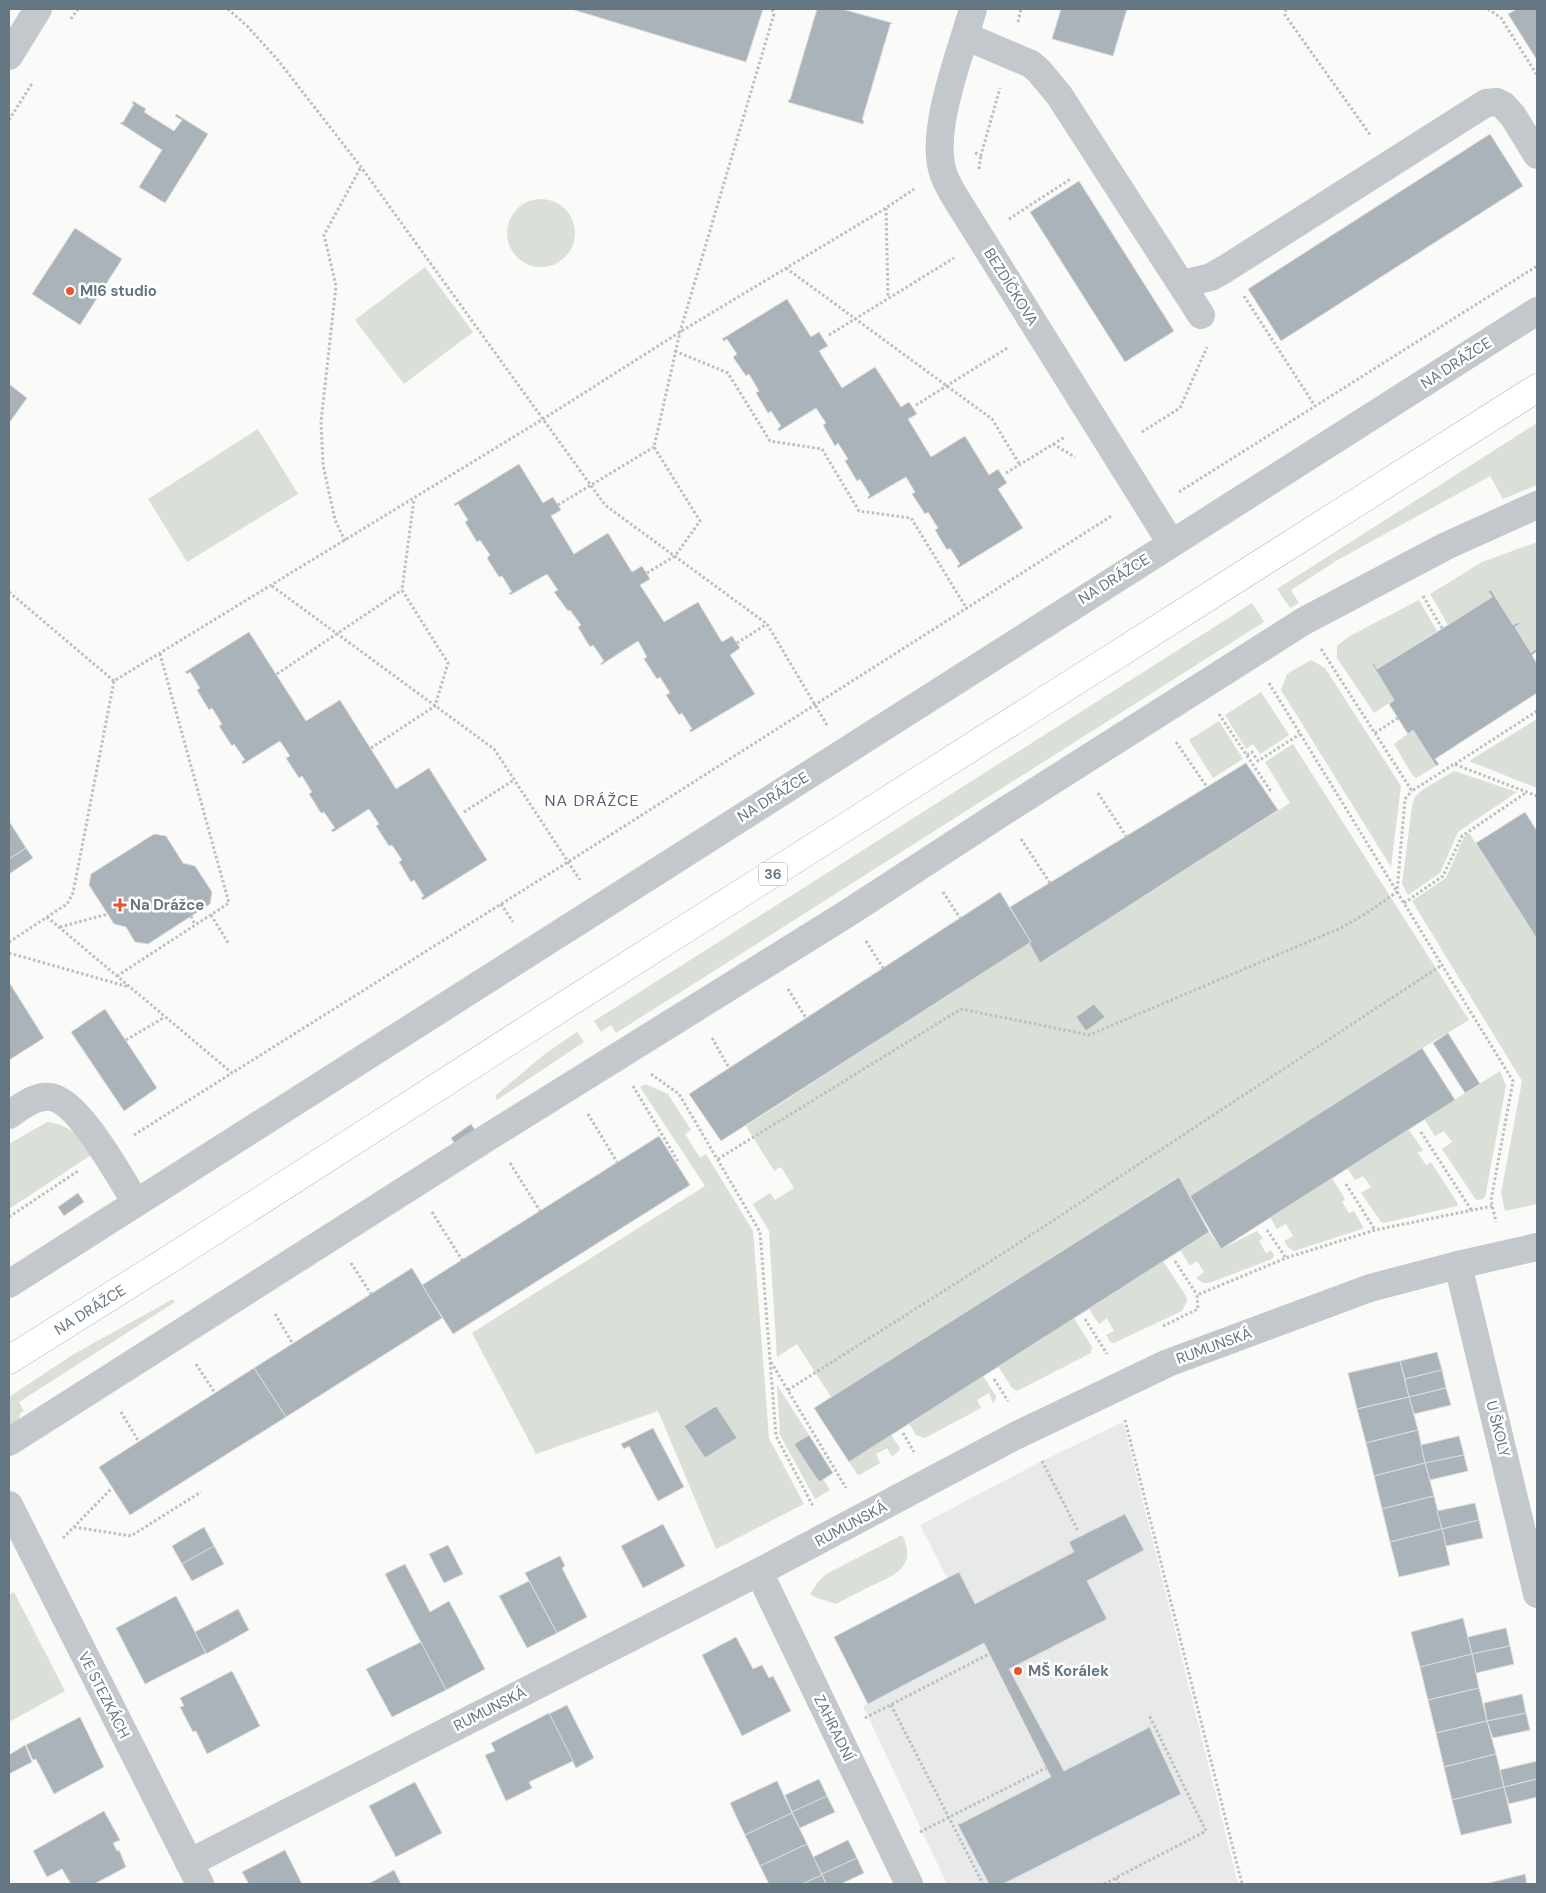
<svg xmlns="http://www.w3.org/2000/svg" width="1546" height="1893" viewBox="0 0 1546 1893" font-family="'DM Sans',sans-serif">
	<rect width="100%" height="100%" fill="#fafaf8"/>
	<polygon fill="#e8e9e9" points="1123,1422 1238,1884 947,1884 863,1706 867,1704 834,1637 947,1578 920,1525 1042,1461"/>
	<g fill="#dadfd7">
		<circle cx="541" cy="233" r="34"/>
		<polygon points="425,267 473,332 404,384 355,320"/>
		<polygon points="1537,423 1537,485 1503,499 1490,476 1336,561 1291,590 1299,603 1290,608 1277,589"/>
		<polygon points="258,429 298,494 187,562 148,499"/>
		<polygon points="1537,542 1537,651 1536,650 1531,653 1515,627 1520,624 1519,622 1513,625 1491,590 1489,591 1492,597 1448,625 1430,594 1482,562"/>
		<polygon points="1419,600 1437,631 1377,669 1374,663 1372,664 1394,700 1374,713 1337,658 1337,646 1348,637"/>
		<polygon points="1252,603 1264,622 616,1033 611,1025 601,1032 594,1021"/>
		<polygon points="1311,660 1325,668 1401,786 1391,867 1281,690 1287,674"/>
		<polygon points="1261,692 1289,735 1260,754 1253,744 1246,749 1225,715"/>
		<polygon points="1537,719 1537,788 1469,761"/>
		<polygon points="1219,721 1243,759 1213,778 1189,740"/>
		<polygon points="1413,730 1436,766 1416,778 1413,776 1394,744"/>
		<polygon points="1293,744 1469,1020 1422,1048 1190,1196 1178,1177 831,1397 797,1344 777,1357 769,1231 753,1204 770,1193 775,1200 794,1188 781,1167 774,1171 746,1126 1029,943 1040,963 1290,803 1265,762"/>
		<polygon points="1454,771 1517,792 1458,832 1440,873 1408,895 1402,884 1412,806 1415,797 1422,790"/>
		<polygon points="1469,833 1537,939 1537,1204 1505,1211 1501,1193 1522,1081 1412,901 1446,878 1464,837"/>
		<polygon points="577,1032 584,1042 497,1100 495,1096 546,1053"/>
		<polygon points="1500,1071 1506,1086 1485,1197 1483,1199 1476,1200 1442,1149 1452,1142 1444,1131 1435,1136 1424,1119"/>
		<polygon points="645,1084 668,1094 691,1130 685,1134 700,1158 706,1154 753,1231 769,1438 804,1504 716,1549 658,1411 536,1454 472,1333 705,1186 640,1087"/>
		<path d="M47,1122C68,1124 81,1137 94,1153L9,1209V1144Z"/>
		<polygon points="1408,1129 1423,1150 1418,1153 1426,1165 1431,1162 1458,1204 1457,1206 1384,1223 1381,1222 1361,1193 1371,1187 1363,1176 1355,1180 1347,1168"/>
		<polygon points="1332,1178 1345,1199 1342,1202 1349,1213 1354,1211 1363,1227 1362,1229 1294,1251 1288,1247 1284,1241 1293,1236 1286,1224 1277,1229 1270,1217"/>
		<polygon points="1257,1231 1263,1238 1259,1241 1266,1253 1271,1250 1274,1255 1272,1259 1209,1283 1203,1283 1196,1278 1204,1272 1197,1261 1190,1266 1180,1250 1209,1232 1221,1249"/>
		<polygon points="1163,1261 1186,1296 1187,1301 1182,1311 1114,1343 1110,1342 1106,1335 1114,1331 1107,1318 1099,1324 1089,1309"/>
		<polygon points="173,1299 175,1302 19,1402 24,1411 20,1413 19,1423 9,1429 9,1397 74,1354"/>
		<polygon points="1074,1318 1092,1347 1091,1353 1017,1391 1012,1388 998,1366"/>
		<polygon points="983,1376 996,1396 995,1401 993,1403 989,1393 977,1400 981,1408 925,1438 916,1435 909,1423"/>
		<polygon points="777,1385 809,1435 794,1444 819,1482 823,1479 830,1490 815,1499 780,1435"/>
		<polygon points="891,1435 900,1448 899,1451 892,1456 887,1448 876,1454 880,1463 861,1474 858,1475 849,1462"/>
		<path d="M902,1535C918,1566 895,1575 871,1586C859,1592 847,1598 836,1604L817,1598L810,1594L818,1582L826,1574Z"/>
		<polygon points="14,1592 65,1691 9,1722 9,1595"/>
	</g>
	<g fill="#aab3b9" stroke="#dcdcda">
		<polygon points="571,9 763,9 746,62"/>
		<polygon points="817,9 842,9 892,23 890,25 862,120 864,120 863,124 788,102 789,99 790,100"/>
		<polygon points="1061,9 1127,9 1113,56 1052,39"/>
		<polygon points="1517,9 1537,9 1537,60 1508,14"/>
		<polygon points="133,101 146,109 144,112 174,131 182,120 175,116 176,114 208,134 165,203 139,187 162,150 120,123 123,122 134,104 132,104"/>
		<polygon points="1490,134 1523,186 1281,341 1248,289"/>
		<polygon points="1079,181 1174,331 1125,362 1030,212"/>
		<polygon points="75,228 122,259 80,325 32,294"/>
		<polygon points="787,299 811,337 819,332 828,346 819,351 842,388 875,367 901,407 909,402 917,414 908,419 931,457 965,436 989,475 998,469 1007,483 998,489 1023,528 958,568 957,566 960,564 950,548 947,550 935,530 938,528 928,512 925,514 912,494 915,492 906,477 868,499 868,497 870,495 860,479 857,481 845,461 848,459 838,443 835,446 823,425 826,423 816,408 779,431 778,429 781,426 771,411 768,413 756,393 759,391 749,374 746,376 733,357 737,354 727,339 724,341 722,339"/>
		<polygon points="9,384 27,398 9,423"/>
		<polygon points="519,464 543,503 553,497 561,510 551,516 574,554 608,533 632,572 642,566 650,579 640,585 664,622 698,602 722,642 732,636 740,648 730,655 755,694 691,732 689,730 692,729 682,713 679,715 666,695 670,693 660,677 657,679 644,659 647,657 638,641 601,665 601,663 604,661 593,645 590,647 578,627 581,625 570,610 568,611 554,592 558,590 547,574 510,595 509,593 512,592 502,576 499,577 487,558 490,555 480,540 477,542 465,522 468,520 458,504 455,506 454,504"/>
		<polygon points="1491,590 1513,625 1519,622 1520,624 1515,627 1531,653 1536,649 1537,651 1532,655 1537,664 1537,693 1435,759 1439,764 1436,766 1413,730 1408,734 1389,704 1394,700 1372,664 1374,663 1377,669 1448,625 1492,597 1488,591"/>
		<polygon points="249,632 306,721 340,700 396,789 429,768 487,860 423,900 421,898 424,896 414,880 411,882 399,862 402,860 392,845 389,846 376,826 379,824 369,809 333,832 331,830 335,828 324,812 321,813 309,794 312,792 302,776 299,778 286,758 290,756 280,741 243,764 242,761 245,760 234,744 232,746 219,726 222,724 212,708 209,710 197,690 200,688 190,672 187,674 185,672"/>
		<polygon points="1246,763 1278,810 1040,963 1029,943 1031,942 1010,907"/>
		<polygon points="1525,812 1537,831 1537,939 1476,843"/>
		<polygon points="9,821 26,848 9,859"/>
		<polygon points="154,834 166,836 183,863 195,866 212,892 210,904 148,944 135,942 126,927 114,924 89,885 91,874"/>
		<polygon points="26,848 33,858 9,874 9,859"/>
		<polygon points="1000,892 1031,942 721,1141 689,1094"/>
		<polygon points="9,982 44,1038 9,1060"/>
		<polygon points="1094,1004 1105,1017 1086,1031 1076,1017"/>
		<polygon points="105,1009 157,1088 124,1111 71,1032"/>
		<polygon points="1448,1033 1480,1084 1465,1093 1433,1043"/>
		<polygon points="1422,1048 1455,1100 1221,1249 1190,1196"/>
		<polygon points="471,1124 477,1133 457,1147 451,1138"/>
		<polygon points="659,1136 690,1185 453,1334 422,1285"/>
		<polygon points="1179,1177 1209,1232 849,1462 814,1408"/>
		<polygon points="78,1193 84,1202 64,1216 58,1207"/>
		<polygon points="412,1268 442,1318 286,1417 254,1368"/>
		<polygon points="1437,1352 1442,1370 1405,1379 1400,1361"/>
		<polygon points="1400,1361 1409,1397 1357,1409 1348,1373"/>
		<polygon points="254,1368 286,1417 130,1515 99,1467"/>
		<polygon points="1442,1370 1446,1388 1409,1397 1405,1379"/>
		<polygon points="1446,1388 1451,1405 1414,1414 1409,1397"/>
		<polygon points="1409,1397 1418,1430 1366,1443 1357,1409"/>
		<polygon points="716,1406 737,1438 705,1458 684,1426"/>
		<polygon points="653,1428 684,1487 658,1501 629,1446 624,1449 621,1444"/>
		<polygon points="1418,1430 1425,1463 1374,1476 1366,1443"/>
		<polygon points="809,1435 833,1473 819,1482 794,1444"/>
		<polygon points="1459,1436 1464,1455 1425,1463 1421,1445"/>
		<polygon points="1464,1455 1468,1471 1430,1480 1425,1463"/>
		<polygon points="1425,1463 1434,1496 1382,1509 1374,1476"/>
		<polygon points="1434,1496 1442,1529 1390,1542 1382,1509"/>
		<polygon points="1475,1503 1479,1520 1442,1529 1437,1511"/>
		<polygon points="1125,1514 1144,1550 1087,1581 1107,1619 1009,1669 1064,1771 1148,1728 1149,1726 1181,1794 1003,1884 989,1884 957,1823 960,1824 1051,1777 984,1643 868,1704 834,1637 959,1572 975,1604 1074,1552 1069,1542"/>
		<polygon points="1479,1520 1483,1538 1446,1546 1442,1529"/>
		<polygon points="663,1524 685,1566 643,1588 621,1546"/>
		<polygon points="204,1527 214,1546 182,1564 172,1546"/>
		<polygon points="1442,1529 1450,1565 1399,1577 1390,1542"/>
		<polygon points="448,1545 463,1574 444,1583 429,1554"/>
		<polygon points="214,1546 224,1564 192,1581 182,1564"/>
		<polygon points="560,1556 565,1566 562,1568 587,1617 557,1633 525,1573"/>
		<polygon points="405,1564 430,1612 449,1601 485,1669 446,1690 385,1574"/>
		<polygon points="529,1581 557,1633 527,1648 499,1596"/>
		<polygon points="176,1596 206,1653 145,1684 116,1628"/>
		<polygon points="238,1609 249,1630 206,1654 204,1654 206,1653 195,1632"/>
		<polygon points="1463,1618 1472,1654 1420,1667 1411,1632"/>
		<polygon points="1506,1628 1510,1646 1472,1654 1468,1637"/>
		<polygon points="736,1637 753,1669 762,1665 769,1678 773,1676 791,1711 742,1736 702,1655"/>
		<polygon points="421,1642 446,1690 392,1717 366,1669"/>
		<polygon points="1510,1646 1514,1664 1476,1673 1472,1654"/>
		<polygon points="1472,1654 1479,1688 1428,1700 1420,1667"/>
		<polygon points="232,1671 260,1726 207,1754 196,1731 193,1732 180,1707 184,1706 180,1698"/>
		<polygon points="1479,1688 1487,1721 1436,1733 1428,1700"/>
		<polygon points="1522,1694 1526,1713 1487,1721 1484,1703"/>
		<polygon points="567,1705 594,1758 576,1768 549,1714"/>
		<polygon points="549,1713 573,1761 529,1782 532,1788 506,1801 485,1755 495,1751 491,1743"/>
		<polygon points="1526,1713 1530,1730 1493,1738 1487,1721"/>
		<polygon points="80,1717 104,1767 54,1794 36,1759 33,1760 26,1745"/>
		<polygon points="1487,1721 1496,1754 1444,1767 1436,1733"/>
		<polygon points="25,1745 32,1762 9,1774 9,1755"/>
		<polygon points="1496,1754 1504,1787 1452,1800 1444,1767"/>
		<polygon points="1537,1761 1537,1779 1504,1787 1500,1770"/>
		<polygon points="819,1779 827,1796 792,1812 785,1795"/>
		<polygon points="1537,1779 1537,1797 1509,1804 1504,1787"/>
		<polygon points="777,1781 792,1813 745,1835 730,1803"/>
		<polygon points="415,1782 442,1833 396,1857 369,1806"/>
		<polygon points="1504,1787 1512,1823 1461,1835 1452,1800"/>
		<polygon points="827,1796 835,1812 800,1828 792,1812"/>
		<polygon points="104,1811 120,1840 113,1843 117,1851 119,1850 126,1867 94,1884 71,1884 62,1869 47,1877 33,1851"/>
		<polygon points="792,1813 807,1844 760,1866 745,1835"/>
		<polygon points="848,1840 857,1858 822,1874 813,1857"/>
		<polygon points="807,1844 822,1875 802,1884 769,1884 760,1866"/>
		<polygon points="285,1850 302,1884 249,1884 242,1872"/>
		<polygon points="857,1858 864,1873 841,1884 826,1884 822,1874"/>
		<polygon points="394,1870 401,1884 368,1884"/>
		<polygon points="1525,1874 1527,1884 1485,1884"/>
		<polygon points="822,1875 826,1884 802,1884"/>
	</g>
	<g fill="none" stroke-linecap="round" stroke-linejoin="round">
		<defs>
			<polyline id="major" points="9,1360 162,1264 570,1002 1537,388"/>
		</defs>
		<use href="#major" stroke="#b5babe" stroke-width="29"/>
		<g stroke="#bbbfc2" stroke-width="3" stroke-dasharray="2.5 2.5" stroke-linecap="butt">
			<polyline points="228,9 247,26 277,59 361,167 605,505 767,624 827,725"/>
			<polyline points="1286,9 1285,15 1371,136"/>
			<polyline points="1488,9 1501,18 1537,75"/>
			<polyline points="71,19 78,9"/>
			<polyline points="1018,22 1021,9"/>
			<polyline points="9,120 33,82"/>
			<polyline points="975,153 981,155 1000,88"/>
			<polyline points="979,169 981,155"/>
			<polyline points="886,208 888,298"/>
			<polyline points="1009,219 1072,178"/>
			<polyline points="786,268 992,419 1020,465"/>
			<polyline points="1244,296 1315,406"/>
			<polyline points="829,335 954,258"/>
			<polyline points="675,351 728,373 770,441 822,449 859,511 911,518 967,609"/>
			<polyline points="916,405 1009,347"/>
			<polyline points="1142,432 1180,408 1207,347"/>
			<polyline points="1053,444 1075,457"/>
			<polyline points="1006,473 1065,437"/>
			<polyline points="1179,492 1537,266"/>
			<polyline points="558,505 654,447"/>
			<polyline points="345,541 335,520 323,465 321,422 336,286 324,235 361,167"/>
			<polyline points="647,573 675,556 700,521 654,447 680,332 774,14 772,9"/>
			<polyline points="272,586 494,749 580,880"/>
			<polyline points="9,592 114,681"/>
			<polyline points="1423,596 1442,628"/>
			<polyline points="737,643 767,624"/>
			<polyline points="1321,649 1412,791 1454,764 1537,796"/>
			<polyline points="277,674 402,590"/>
			<polyline points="1269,683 1513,1081 1491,1200 1496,1222"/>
			<polyline points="1219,714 1272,793"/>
			<polyline points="1375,733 1398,718"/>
			<polyline points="1176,742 1207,787"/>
			<polyline points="371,748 435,706 448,663 402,590 414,499"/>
			<polyline points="1247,755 1252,752 1258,761 1300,734"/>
			<polyline points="1455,764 1537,711"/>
			<polyline points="1098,793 1126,836"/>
			<polyline points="464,812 514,780"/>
			<polyline points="1021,839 1050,883"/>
			<polyline points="943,892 960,918"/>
			<polyline points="1404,903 1443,876 1462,836 1527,792"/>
			<polyline points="501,904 513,922"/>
			<polyline points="211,915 229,944"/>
			<polyline points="191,916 195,925"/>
			<polyline points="47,917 232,1073 568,862 1113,515"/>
			<polyline points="60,927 108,914"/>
			<polyline points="866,941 883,968"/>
			<polyline points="9,942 67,904 73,893 114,681 543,419 680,332 886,208 914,189"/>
			<polyline points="9,953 129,987"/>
			<polyline points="117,976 229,903 160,654"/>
			<polyline points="788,989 806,1018"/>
			<polyline points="712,1038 729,1068"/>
			<polyline points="126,1040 165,1017"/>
			<polyline points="651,1074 679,1094 760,1232 776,1436 813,1506"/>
			<polyline points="633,1086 679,1163"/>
			<polyline points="588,1114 617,1162"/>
			<polyline points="1421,1132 1472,1211"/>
			<polyline points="134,1135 232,1073"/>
			<polyline points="718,1159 961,1009 1089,1035 1343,927 1365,914 1397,892 1405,799 1412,791"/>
			<polyline points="510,1163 540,1211"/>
			<polyline points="1346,1184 1375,1230"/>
			<polyline points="432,1212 462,1260"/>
			<polyline points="9,1217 78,1171"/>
			<polyline points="1267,1230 1286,1258"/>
			<polyline points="1175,1261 1197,1295"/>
			<polyline points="351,1263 371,1294"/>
			<polyline points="275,1314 293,1344"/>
			<polyline points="1085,1319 1107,1354"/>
			<polyline points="1163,1326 1198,1309 1197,1295 1286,1258 1375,1230 1492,1206"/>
			<polyline points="771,1362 846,1488"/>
			<polyline points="196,1364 215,1393"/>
			<polyline points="994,1379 1008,1401"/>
			<polyline points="788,1390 1005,1252 1442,965"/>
			<polyline points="121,1412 139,1442"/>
			<polyline points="1125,1420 1242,1884"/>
			<polyline points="903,1433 914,1452"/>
			<polyline points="1042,1461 1078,1531"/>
			<polyline points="74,1527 131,1536 201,1492"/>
			<polyline points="63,1538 112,1488"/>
			<polyline points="891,1705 983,1884"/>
			<polyline points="865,1718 989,1654"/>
			<polyline points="920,1832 1046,1768"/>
			<polyline points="1116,1878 1119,1884"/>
			<polyline points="1104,1884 1206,1831 1149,1715"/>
		</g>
		<g stroke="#c3c8cc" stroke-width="28">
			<path d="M973,9C961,52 931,126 942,169C944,179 950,188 955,197L1171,543"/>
			<polyline points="965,36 1031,64 1039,71 1059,95 1201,315"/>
			<polyline points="9,56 38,9"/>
			<polyline points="1182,284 1211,277 1225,269 1486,103 1497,102 1503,105 1513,116 1537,155"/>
			<path d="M9,1115C21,1107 35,1095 50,1097C78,1099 121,1179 136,1203"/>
			<polyline points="1458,1265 1537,1594"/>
			<polyline points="9,1284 1537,311"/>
			<polyline points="9,1442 493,1134 848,913 1003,812 1304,621 1446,546 1537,505"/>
			<polyline points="9,1505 200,1884"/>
			<polyline points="759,1572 909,1884"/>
			<polyline points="189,1863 759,1572 1015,1436 1168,1363 1370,1288 1458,1265 1537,1247"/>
		</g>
		<use href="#major" stroke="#fff" stroke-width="28"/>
	</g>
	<g fill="#e4572e" stroke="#fff" stroke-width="2">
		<circle cx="70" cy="291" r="5"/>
		<path d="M117.5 897.5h5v5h5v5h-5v5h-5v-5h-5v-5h5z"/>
		<circle cx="1018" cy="1671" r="5"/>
	</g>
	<g text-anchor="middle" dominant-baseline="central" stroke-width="5" stroke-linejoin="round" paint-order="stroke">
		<rect fill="#fff" stroke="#939fa8" stroke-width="1" x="759" y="862.5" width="28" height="23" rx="4"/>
		<g font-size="14" font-weight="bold" fill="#657683">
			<text x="773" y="874">36</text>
		</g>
		<g font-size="15" fill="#657683" stroke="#fff">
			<text transform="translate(1011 287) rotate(58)">BEZDÍČKOVA</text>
			<text transform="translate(1456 363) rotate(-33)">NA DRÁŽCE</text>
			<text transform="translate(1114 579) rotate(-32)">NA DRÁŽCE</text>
			<text transform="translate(773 797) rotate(-32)">NA DRÁŽCE</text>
			<text transform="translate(90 1310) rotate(-32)">NA DRÁŽCE</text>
			<text transform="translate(1214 1346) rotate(-20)">RUMUNSKÁ</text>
			<text transform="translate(1498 1429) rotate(76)">U ŠKOLY</text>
			<text transform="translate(851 1524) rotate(-28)">RUMUNSKÁ</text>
			<text transform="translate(104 1695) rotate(63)">VE STEZKÁCH</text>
			<text transform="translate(490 1709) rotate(-27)">RUMUNSKÁ</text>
			<text transform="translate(834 1728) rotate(64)">ZAHRADNÍ</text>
		</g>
		<g font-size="15" font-weight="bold" fill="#657683" stroke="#fff" text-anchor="start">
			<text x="80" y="291">MI6 studio</text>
			<text x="130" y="905">Na Drážce</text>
			<text x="1028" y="1671">MŠ Korálek</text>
		</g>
		<g font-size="16" letter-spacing="1" fill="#57646e" stroke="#fff">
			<text x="592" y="800">NA DRÁŽCE</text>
		</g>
	</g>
	<rect width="1546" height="1893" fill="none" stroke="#657683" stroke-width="20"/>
</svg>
